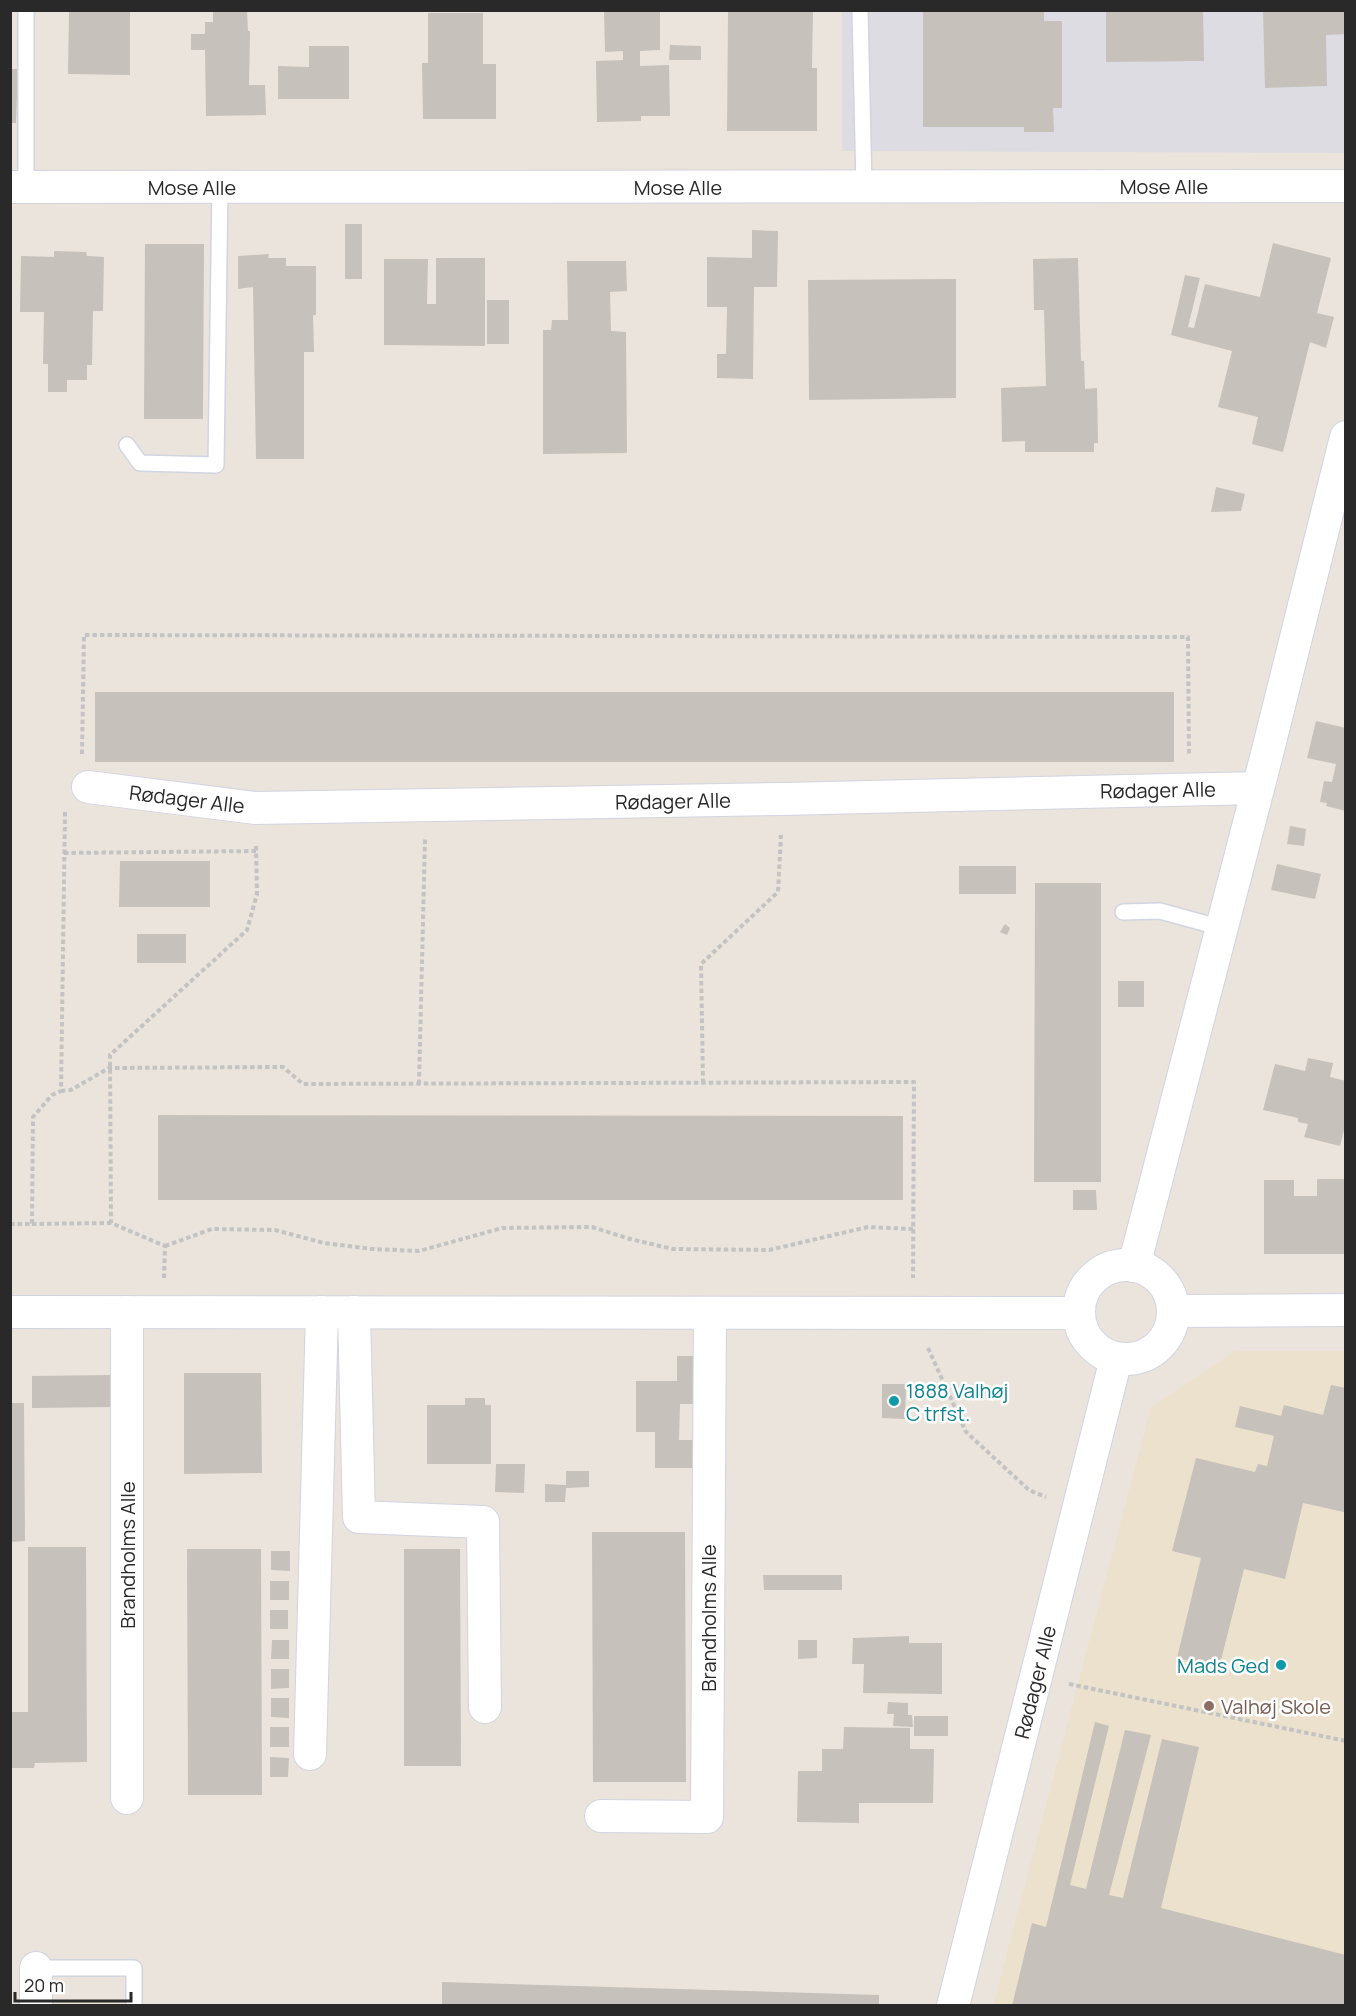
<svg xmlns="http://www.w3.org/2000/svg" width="1356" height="2016" viewBox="0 0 1356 2016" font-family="Manrope,sans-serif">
	<rect width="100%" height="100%" fill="#ebe4dc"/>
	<polygon fill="#dedce3" points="842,11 1345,11 1345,153 842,151"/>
	<polygon fill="#ebe1cc" points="1235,1351 1345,1351 1345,2005 993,2006 1151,1407"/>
	<g fill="#c6c1bb">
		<polygon points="69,10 130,10 130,75 68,74"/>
		<polygon points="247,10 248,31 250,31 249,85 265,85 266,115 206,116 205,50 191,50 191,34 205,34 205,22 213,22 213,11"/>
		<polygon points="604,10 660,10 660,50 640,51 640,66 669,65 670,116 641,116 641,121 597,122 596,61 623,60 623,51 605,52"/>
		<polygon points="728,10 813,10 812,68 817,68 817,131 727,131"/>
		<polygon points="923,10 1044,10 1044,21 1062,21 1062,108 1053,108 1054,132 1024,132 1024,127 923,127"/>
		<polygon points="1106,10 1203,10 1204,61 1106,62"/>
		<polygon points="1263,10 1346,10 1346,34 1326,35 1327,86 1265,88"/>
		<polygon points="428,13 483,13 483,64 496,64 496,119 423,119 422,63 428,63"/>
		<polygon points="670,45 701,46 701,60 669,60"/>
		<polygon points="309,46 349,46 349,99 278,99 278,66 309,67"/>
		<polygon points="10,69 18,69 16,123 10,123"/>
		<rect x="345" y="224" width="17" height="55"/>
		<polygon points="752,230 778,231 777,287 754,287 753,379 717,378 717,354 726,354 727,307 707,307 707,257 752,258"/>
		<polygon points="1273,243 1331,258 1317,313 1334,317 1326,348 1310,342 1283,452 1252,444 1258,417 1218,407 1232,351 1171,335 1185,275 1200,278 1188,327 1194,328 1205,284 1260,297"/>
		<polygon points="145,244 204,244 203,419 144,419"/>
		<polygon points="54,251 86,252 87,256 104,257 103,311 93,311 92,365 87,365 87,380 67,380 67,392 48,392 48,364 43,364 44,312 20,312 21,256 54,257"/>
		<polygon points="269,254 268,258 286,258 286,266 316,266 316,315 313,315 314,352 304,352 304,459 256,459 253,287 238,289 238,256"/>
		<polygon points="436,258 485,258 485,346 384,345 384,259 428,259 427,304 436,304"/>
		<polygon points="1078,258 1081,361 1084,361 1085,389 1097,388 1098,443 1094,443 1094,452 1025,452 1025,441 1002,442 1001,388 1046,386 1044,310 1034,310 1033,259"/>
		<polygon points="567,261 626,261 627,291 610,292 611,331 626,332 627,453 543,454 543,330 551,330 552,320 568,320"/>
		<polygon points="956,279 956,398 809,400 808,280"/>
		<rect x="487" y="300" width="22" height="44"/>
		<polygon points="1216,487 1245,494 1241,511 1211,512"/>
		<rect x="95" y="692" width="1079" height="70"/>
		<polygon points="1316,721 1346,728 1346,811 1326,806 1327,803 1320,802 1324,781 1332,782 1336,764 1307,758"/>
		<polygon points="1290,826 1306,829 1304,846 1287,844"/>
		<polygon points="120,861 210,861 210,907 119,907"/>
		<polygon points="1277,864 1321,874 1315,899 1271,890"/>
		<rect x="959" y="866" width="57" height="28"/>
		<polygon points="1035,883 1101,883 1101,1182 1034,1182"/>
		<polygon points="1005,924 1010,928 1007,935 1000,932"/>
		<rect x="137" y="934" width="49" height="29"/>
		<rect x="1118" y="981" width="26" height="26"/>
		<polygon points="1308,1058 1333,1063 1330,1077 1346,1081 1346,1122 1340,1146 1304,1137 1308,1124 1298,1122 1298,1118 1263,1110 1275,1064 1305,1071"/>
		<polygon points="158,1115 903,1116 903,1200 158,1200"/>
		<polygon points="1317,1179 1345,1179 1346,1254 1264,1254 1264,1180 1294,1180 1294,1196 1317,1196"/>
		<polygon points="1073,1190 1096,1190 1097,1210 1073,1210"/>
		<polygon points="677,1356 696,1356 696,1404 680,1404 679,1440 695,1440 695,1468 655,1468 655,1432 636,1432 636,1381 677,1381"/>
		<polygon points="184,1373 261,1373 262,1473 184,1474"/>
		<polygon points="112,1375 112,1407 32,1408 32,1376"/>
		<polygon points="882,1384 906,1384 905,1419 882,1418"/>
		<polygon points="1331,1385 1346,1388 1344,1512 1303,1503 1285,1579 1244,1569 1219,1668 1177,1658 1201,1558 1172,1551 1196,1458 1255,1472 1258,1464 1267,1466 1274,1436 1235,1427 1240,1406 1281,1416 1284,1405 1323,1415"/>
		<polygon points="465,1398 485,1398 485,1405 491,1405 491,1464 427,1464 427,1405 465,1405"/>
		<polygon points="10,1403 24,1403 25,1541 10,1542"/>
		<polygon points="496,1464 525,1464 524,1493 495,1492"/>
		<polygon points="566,1471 589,1471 589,1487 566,1488 565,1502 545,1502 545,1484 566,1485"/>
		<polygon points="592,1532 685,1532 686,1782 593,1782"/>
		<polygon points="28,1547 86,1547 87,1762 35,1763 34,1768 10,1768 10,1712 28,1712"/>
		<polygon points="187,1549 261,1549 262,1795 188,1795"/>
		<polygon points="404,1549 460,1549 461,1766 404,1766"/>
		<polygon points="271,1551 290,1551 290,1571 271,1570"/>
		<polygon points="763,1575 842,1575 842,1590 764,1590"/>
		<rect x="270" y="1581" width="19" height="19"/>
		<rect x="270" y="1610" width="18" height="19"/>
		<polygon points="909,1636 909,1643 942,1643 942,1694 863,1693 864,1664 852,1664 853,1638"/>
		<polygon points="272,1640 289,1640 289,1659 271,1659"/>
		<polygon points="798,1640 817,1640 817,1658 798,1659"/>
		<polygon points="271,1669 289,1669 289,1688 271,1689"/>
		<polygon points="271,1698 289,1698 289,1718 271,1717"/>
		<polygon points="888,1702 908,1703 908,1715 912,1715 913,1727 893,1726 894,1714 887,1714"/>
		<rect x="914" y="1716" width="34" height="20"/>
		<polygon points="1095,1722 1109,1726 1070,1885 1086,1889 1125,1730 1151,1735 1109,1895 1123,1898 1162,1739 1199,1747 1161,1908 1346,1955 1346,2006 1012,2006 1032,1923 1046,1927"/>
		<rect x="270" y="1727" width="19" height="20"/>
		<polygon points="844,1727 910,1728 910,1749 934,1749 933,1803 859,1803 859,1823 797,1822 798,1771 822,1771 822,1749 843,1749"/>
		<polygon points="270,1757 289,1758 288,1777 270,1777"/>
		<polygon points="442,1982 879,1995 879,2006 442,2006"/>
	</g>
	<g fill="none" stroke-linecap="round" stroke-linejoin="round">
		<defs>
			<g id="service">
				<polyline points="860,10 864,187"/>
				<polyline points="26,187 26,10"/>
				<polyline points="127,445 140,463 216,465 220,187"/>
				<polyline points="1123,912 1160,911 1222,928"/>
				<polyline points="36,1968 134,1968 134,2006"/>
			</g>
			<g id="minor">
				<polyline points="10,187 1346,186"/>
				<polyline points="88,787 256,808 783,799 1258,788"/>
				<circle cx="1126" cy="1312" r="47"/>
				<polyline points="1134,1266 1268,750 1346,437"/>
				<polyline points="1173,1311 1346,1310"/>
				<polyline points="10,1312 1079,1313"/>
				<polyline points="127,1312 127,1798"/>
				<polyline points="354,1312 359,1517 483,1522 485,1707"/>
				<polyline points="310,1754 322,1312"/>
				<polyline points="601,1816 707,1817 710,1313"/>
				<polyline points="36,2006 36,1968"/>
				<polyline points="953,2006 1116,1359"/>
			</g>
		</defs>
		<use href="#service" stroke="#d1d4e1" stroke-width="18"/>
		<use href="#minor" stroke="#d1d4e1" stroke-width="34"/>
		<g stroke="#c3c3c3" stroke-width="4" stroke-dasharray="4.5 3" stroke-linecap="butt">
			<polyline points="82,754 84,635 1188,637 1189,756"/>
			<polyline points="64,853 256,851"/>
			<polyline points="703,1083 701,964 778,892 781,835"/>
			<polyline points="419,1084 425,839"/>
			<polyline points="61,1091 71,1090 109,1068 283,1067 303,1084 914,1082 913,1278"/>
			<polyline points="10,1224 32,1224 33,1117 52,1095 61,1091 65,812"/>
			<polyline points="32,1224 111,1223"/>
			<polyline points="165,1246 212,1229 275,1230 324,1243 372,1249 419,1251 502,1228 592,1227 630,1239 673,1249 769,1250 868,1227 913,1229"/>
			<polyline points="164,1278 165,1246 111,1223 110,1055 247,930 257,894 256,844"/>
			<polyline points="928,1348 966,1432 1029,1490 1046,1497"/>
			<polyline points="1069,1684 1346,1741"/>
		</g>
		<use href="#service" stroke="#fff" stroke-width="15"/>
		<use href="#minor" stroke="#fff" stroke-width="32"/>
	</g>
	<g fill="#0f9aa8" stroke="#fff" stroke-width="2">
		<circle cx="894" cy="1401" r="6"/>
		<circle cx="1281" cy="1665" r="6"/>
	</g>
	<circle fill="#8d6e63" stroke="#fff" stroke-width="2" cx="1209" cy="1706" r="6"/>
	<g text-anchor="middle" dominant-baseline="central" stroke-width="5" stroke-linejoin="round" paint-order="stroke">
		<g font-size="20" fill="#292929" stroke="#fff">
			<text x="1164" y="186">Mose Alle</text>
			<text x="192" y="187">Mose Alle</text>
			<text x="678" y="187">Mose Alle</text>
			<text transform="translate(1158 790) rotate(-1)">Rødager Alle</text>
			<text transform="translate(187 799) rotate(7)">Rødager Alle</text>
			<text transform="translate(673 801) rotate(-1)">Rødager Alle</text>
			<text transform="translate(127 1555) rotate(-90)">Brandholms Alle</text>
			<text transform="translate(708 1618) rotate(-90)">Brandholms Alle</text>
			<text transform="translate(1035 1682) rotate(-76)">Rødager Alle</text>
		</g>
		<g font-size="20" fill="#0d838f" stroke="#fff" text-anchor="start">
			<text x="906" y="1390">1888 Valhøj<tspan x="906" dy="23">C trfst.</tspan></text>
			<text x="1269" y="1665" text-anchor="end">Mads Ged</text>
		</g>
		<g font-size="20" fill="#785e54" stroke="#fff" text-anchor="start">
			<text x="1221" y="1706">Valhøj Skole</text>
		</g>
	</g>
	<rect width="1356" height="2016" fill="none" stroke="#292929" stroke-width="24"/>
	<path d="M15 1992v9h116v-9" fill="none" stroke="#292929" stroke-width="3"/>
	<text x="24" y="1992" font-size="18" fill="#292929" stroke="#ffffff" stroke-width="4.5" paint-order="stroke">20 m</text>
</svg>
